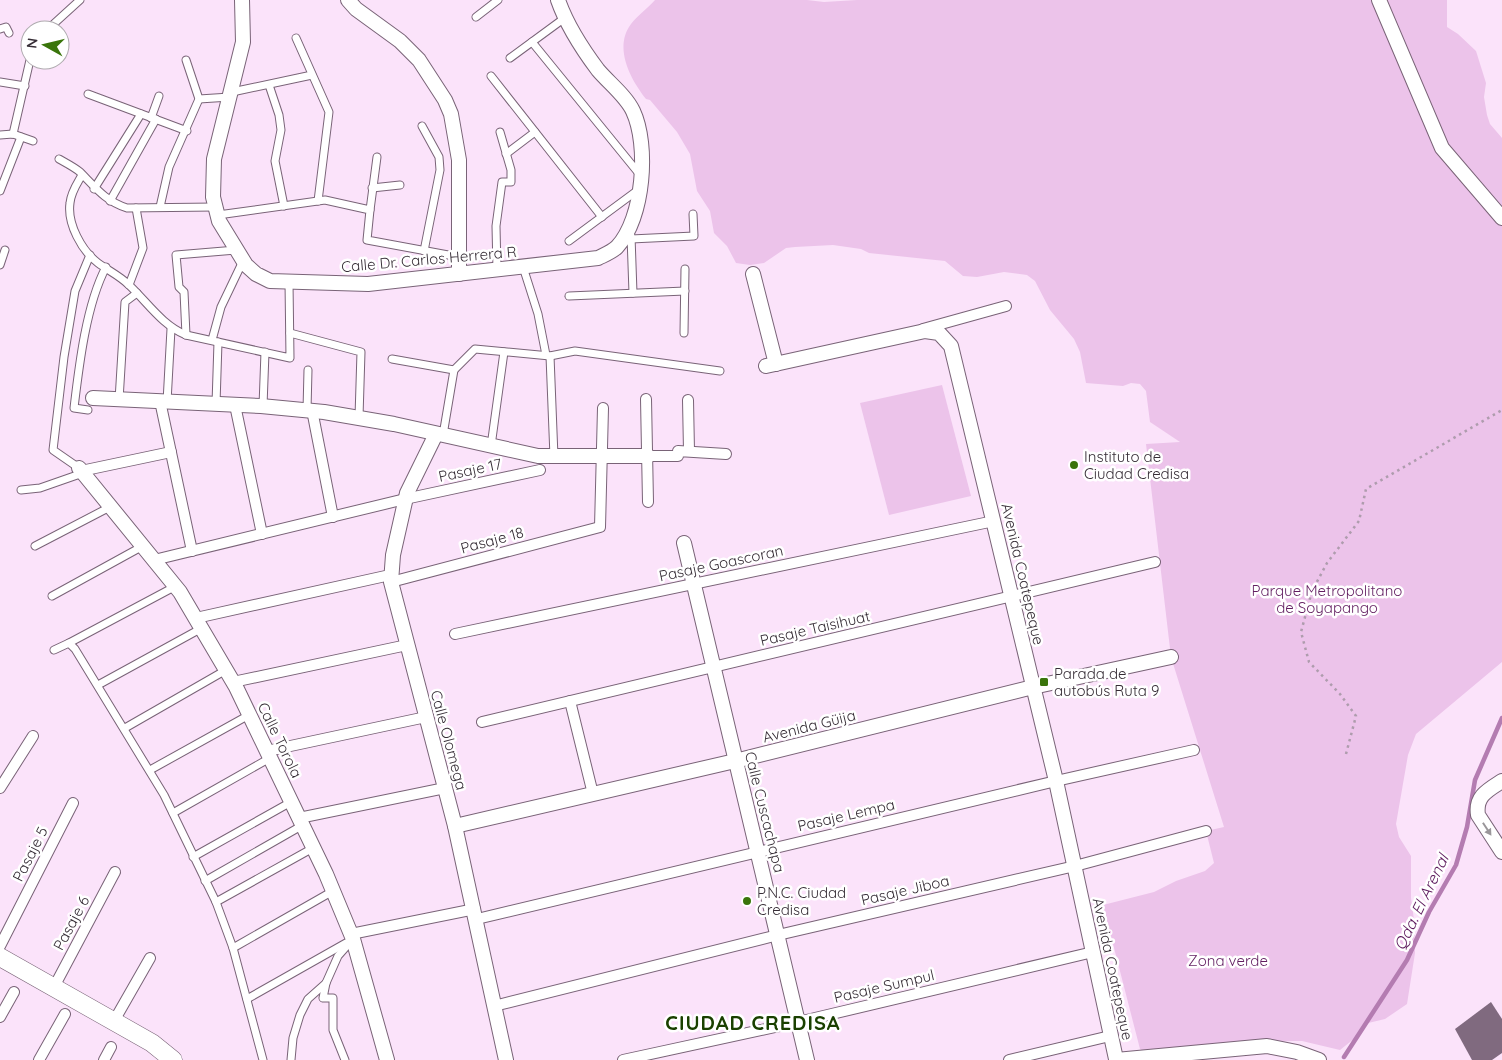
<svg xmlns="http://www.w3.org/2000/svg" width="1502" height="1060" viewBox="0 0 1502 1060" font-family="Quicksand,sans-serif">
	<rect width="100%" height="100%" fill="#fbe3fa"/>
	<g fill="#ecc3ea">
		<path d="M655,0H807L824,2L857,0H1447V27L1458,34L1476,51L1486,83L1484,97L1487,115L1490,124L1502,138V662L1416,734L1408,755L1396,824L1399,837L1411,856V898L1414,920L1415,953L1407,1004L1385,1019L1364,1024L1355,1038L1340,1050L1302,1041H1289L1143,1051L1140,1049L1103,905L1154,892L1176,881L1205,871L1214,863L1206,831L1224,827L1171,657L1146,444L1180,442L1150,422L1146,391L1140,384L1131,383L1123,386L1086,383L1080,352L1074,339L1050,310L1035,281L1027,275L1004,272L977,277L963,276L945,261L869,253L861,249L833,245L795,247L786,248L764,263L750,265L736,263L727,246L714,233L710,211L697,191L690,154L677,132L650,100L646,99C631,80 613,48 631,24C637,16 648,8 655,0Z"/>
		<polygon points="942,385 971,496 889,515 860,403"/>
	</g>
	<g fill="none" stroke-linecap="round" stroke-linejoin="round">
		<polyline stroke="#b47cb1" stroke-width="4.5" points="1344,1057 1407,960 1429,912 1456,865 1467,827 1475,780 1502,718"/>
	</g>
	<polygon fill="#806a7f" points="1491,1002 1502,1019 1502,1053 1492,1060 1472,1060 1455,1029"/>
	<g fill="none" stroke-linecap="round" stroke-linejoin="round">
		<defs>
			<g id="service">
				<polyline points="476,17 498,0"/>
				<polyline points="0,29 6,27 9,33"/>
				<polyline points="47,30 80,0"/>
				<polyline points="296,38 329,112 318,201"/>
				<polyline points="532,42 641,176"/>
				<polyline points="510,58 566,17"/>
				<polyline points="491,76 602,217"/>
				<polyline points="0,82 25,86"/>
				<polyline points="269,85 279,115 281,130 275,161 284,206"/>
				<polyline points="232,92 312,75"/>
				<polyline points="88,94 187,131"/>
				<polyline points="199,99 230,97"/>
				<polyline points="151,118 159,96"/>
				<polyline points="422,126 439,157 440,170 424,251"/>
				<polyline points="13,134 30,60"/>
				<polyline points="0,135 13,134 33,141"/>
				<polyline points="506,154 535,132"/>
				<path d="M59,159C66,163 74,167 80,172C95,187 105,201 127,208L215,207"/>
				<path d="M82,175C77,184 71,192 70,203C67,224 82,251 98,263C109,271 120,276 129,285C148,303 162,325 186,335L290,358L289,282"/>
				<polyline points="372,188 400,185"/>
				<polyline points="94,189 141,114"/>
				<polyline points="0,191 21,137"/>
				<polyline points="110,201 156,119"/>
				<polyline points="160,207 169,167 199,99 186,60"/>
				<polyline points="370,210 377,157"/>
				<polyline points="218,215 325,200 370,210 367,240 459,257"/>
				<polyline points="631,236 633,293"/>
				<polyline points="631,239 694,236 693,214"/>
				<polyline points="569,241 638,190"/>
				<polyline points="0,265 5,250"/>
				<polyline points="523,267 538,314 546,355"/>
				<polyline points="497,270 496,226 502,182 511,182 511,170 500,132"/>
				<polyline points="129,285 143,248 136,208"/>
				<polyline points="569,296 685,291"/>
				<polyline points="290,333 361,352 359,417"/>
				<polyline points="684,333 685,269"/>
				<polyline points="186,335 184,292 179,287 176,255 236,250"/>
				<polyline points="212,340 221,307 243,261"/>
				<polyline points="550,356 554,457"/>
				<polyline points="392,359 454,370 443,435"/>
				<polyline points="454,370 475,349 550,356 575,351 720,371"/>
				<polyline points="119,400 125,302 137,293"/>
				<polyline points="167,402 171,329"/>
				<polyline points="216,404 218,342"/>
				<polyline points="263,406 265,352"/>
				<path d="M88,410L74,408C79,366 86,305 106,267"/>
				<polyline points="307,410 308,370"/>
				<polyline points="491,446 504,352"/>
				<polyline points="79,468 53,450 64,357 75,291 90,255"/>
				<polyline points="21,490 40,488 83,473"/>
				<polyline points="35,546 110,507"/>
				<polyline points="52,596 143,546"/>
				<polyline points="69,643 176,586"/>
				<polyline points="54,650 69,643 75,649 164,795 216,902 233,948 263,1060"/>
				<polyline points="98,685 202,628"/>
				<polyline points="125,728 226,670"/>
				<polyline points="150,770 249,715"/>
				<polyline points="173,813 270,758"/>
				<polyline points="193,857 291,802"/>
				<polyline points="205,881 303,825"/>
				<polyline points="216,902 313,848"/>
				<polyline points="233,948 333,891"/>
				<polyline points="326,983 323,998 333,998 333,1030 345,1060"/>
				<polyline points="247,999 346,943"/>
				<polyline points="291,1060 293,1038 300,1015 308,999 326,983 338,956 353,939"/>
			</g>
			<g id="pedestrian">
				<polyline points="923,329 1006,306"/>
				<polyline points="646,399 648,502"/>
				<polyline points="688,400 689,451"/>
				<polyline points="160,401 192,551"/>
				<polyline points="235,405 262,534"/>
				<polyline points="312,410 333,517"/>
				<polyline points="648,456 678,456 678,451 726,454"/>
				<polyline points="81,471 171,452"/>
				<polyline points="154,560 405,499 540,470"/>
				<polyline points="391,582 600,527 603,408"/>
				<polyline points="196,618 390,575"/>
				<polyline points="455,634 994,521"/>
				<polyline points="233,682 407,645"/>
				<polyline points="570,701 593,794"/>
				<polyline points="482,722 1155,562"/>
				<polyline points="267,751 426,717"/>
				<polyline points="0,788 33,736"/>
				<polyline points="299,818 445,788"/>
				<polyline points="477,919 1056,781 1194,750"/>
				<polyline points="351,934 475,909"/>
				<polyline points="0,946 73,803"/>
				<polyline points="54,987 115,872"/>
				<polyline points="494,1006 778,935 1075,866 1206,831"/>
				<polyline points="0,1017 14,992"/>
				<polyline points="114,1021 150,958"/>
				<polyline points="39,1060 65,1014"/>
				<polyline points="104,1060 111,1047"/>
				<polyline points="623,1060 798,1022 1093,952"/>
				<polyline points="1009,1060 1110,1036"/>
			</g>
			<g id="minor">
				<path d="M242,0L243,42L214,159L213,197L219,221L246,265L256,274L270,281L368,284L598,258C604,255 612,252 617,247C644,218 649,145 633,111C626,96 609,83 598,70C583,50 566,23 558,0"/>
				<polyline points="348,0 356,9 400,41 419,60 445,100 451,114 459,160 459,274"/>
				<polyline points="1379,0 1442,148 1502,218"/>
				<polyline points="753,274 776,364"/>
				<polyline points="766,366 925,331 939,333 951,346 1056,781 1116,1059"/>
				<polyline points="93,398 261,406 324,412 394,424 538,456 648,456"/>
				<polyline points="436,434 407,493 393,555 391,582 455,826 506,1060"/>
				<polyline points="79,468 180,592 236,687 326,874 353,939 387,1060"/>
				<polyline points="684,543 807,1060"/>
				<path d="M1502,781C1488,790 1475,796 1478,815L1502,852"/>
				<polyline points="455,826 735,761 1033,687 1171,657"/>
				<polyline points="1116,1060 1267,1046 1297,1052 1319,1060"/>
			</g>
			<polyline id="tertiary" points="0,957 152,1043 173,1060"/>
		</defs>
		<use href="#service" stroke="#796377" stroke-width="9"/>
		<use href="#pedestrian" stroke="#796377" stroke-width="12"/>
		<use href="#minor" stroke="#796377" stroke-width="16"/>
		<use href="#tertiary" stroke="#796377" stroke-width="19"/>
		<polyline stroke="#ae9cad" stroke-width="2.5" stroke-dasharray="2.5 4" stroke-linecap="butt" points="1346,754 1356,716 1340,694 1309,662 1301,632 1312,591 1327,563 1359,521 1366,489 1502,410"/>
		<use href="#service" stroke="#fff" stroke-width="7"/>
		<use href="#pedestrian" stroke="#fff" stroke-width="10"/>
		<use href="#minor" stroke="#fff" stroke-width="14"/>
		<use href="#tertiary" stroke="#fff" stroke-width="18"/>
	</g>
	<defs><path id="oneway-solid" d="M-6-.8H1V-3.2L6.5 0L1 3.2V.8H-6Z" transform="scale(1.25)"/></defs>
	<use fill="#9a969a" href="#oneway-solid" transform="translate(1487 829) rotate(57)"/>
	<g fill="#3a750b" stroke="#fff" stroke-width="2">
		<circle cx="1074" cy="465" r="5"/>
		<rect x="1039" y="677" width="10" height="10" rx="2.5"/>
		<circle cx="747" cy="901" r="5"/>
	</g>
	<g text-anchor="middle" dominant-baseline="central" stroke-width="5" stroke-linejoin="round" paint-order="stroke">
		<g font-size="15" fill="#362d36" stroke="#fff">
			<text transform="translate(429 259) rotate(-5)">Calle Dr. Carlos Herrera R</text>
			<text transform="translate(470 470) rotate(-12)">Pasaje 17</text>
			<text transform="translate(492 540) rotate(-15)">Pasaje 18</text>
			<text transform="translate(721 563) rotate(-12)">Pasaje Goascoran</text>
			<text transform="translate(1023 574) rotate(77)">Avenida Coatepeque</text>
			<text transform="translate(815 628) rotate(-13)">Pasaje Taisihuat</text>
			<text transform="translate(809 726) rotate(-14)">Avenida Güija</text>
			<text transform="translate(280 740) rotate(64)">Calle Torola</text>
			<text transform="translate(449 740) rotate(75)">Calle Olomega</text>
			<text transform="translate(765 812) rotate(76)">Calle Cuscachapa</text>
			<text transform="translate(846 815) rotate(-13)">Pasaje Lempa</text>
			<text transform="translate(30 854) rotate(-63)">Pasaje 5</text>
			<text transform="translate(905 890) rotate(-13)">Pasaje Jiboa</text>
			<text transform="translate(71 923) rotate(-62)">Pasaje 6</text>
			<text transform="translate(1113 969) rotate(78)">Avenida Coatepeque</text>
			<text transform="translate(884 986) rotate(-13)">Pasaje Sumpul</text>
		</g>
		<g font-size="15" fill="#362d36" stroke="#fff" text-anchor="start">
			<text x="1084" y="456">Instituto de<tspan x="1084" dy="17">Ciudad Credisa</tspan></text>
			<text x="1054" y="673">Parada de<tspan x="1054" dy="17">autobús Ruta 9</tspan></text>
			<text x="757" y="892">P.N.C. Ciudad<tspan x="757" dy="17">Credisa</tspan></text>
		</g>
		<g font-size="15" fill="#621e61" stroke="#fff">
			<text x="1327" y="590">Parque Metropolitano<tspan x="1327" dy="17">de Soyapango</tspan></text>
			<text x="1228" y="960">Zona verde</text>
		</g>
		<g font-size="16" font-style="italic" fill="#5d1a5d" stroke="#fff">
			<text transform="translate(1421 902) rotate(-64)">Qda. El Arenal</text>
		</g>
		<g font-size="20" font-weight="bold" letter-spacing="1" fill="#1a4000" stroke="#fff">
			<text x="753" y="1022">CIUDAD CREDISA</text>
		</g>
	</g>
	<g transform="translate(45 45) rotate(278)"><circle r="24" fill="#ffffff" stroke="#afabaf"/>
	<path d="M0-4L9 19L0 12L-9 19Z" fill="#3a750b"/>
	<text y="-8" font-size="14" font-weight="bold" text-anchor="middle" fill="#362d36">N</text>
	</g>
</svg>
